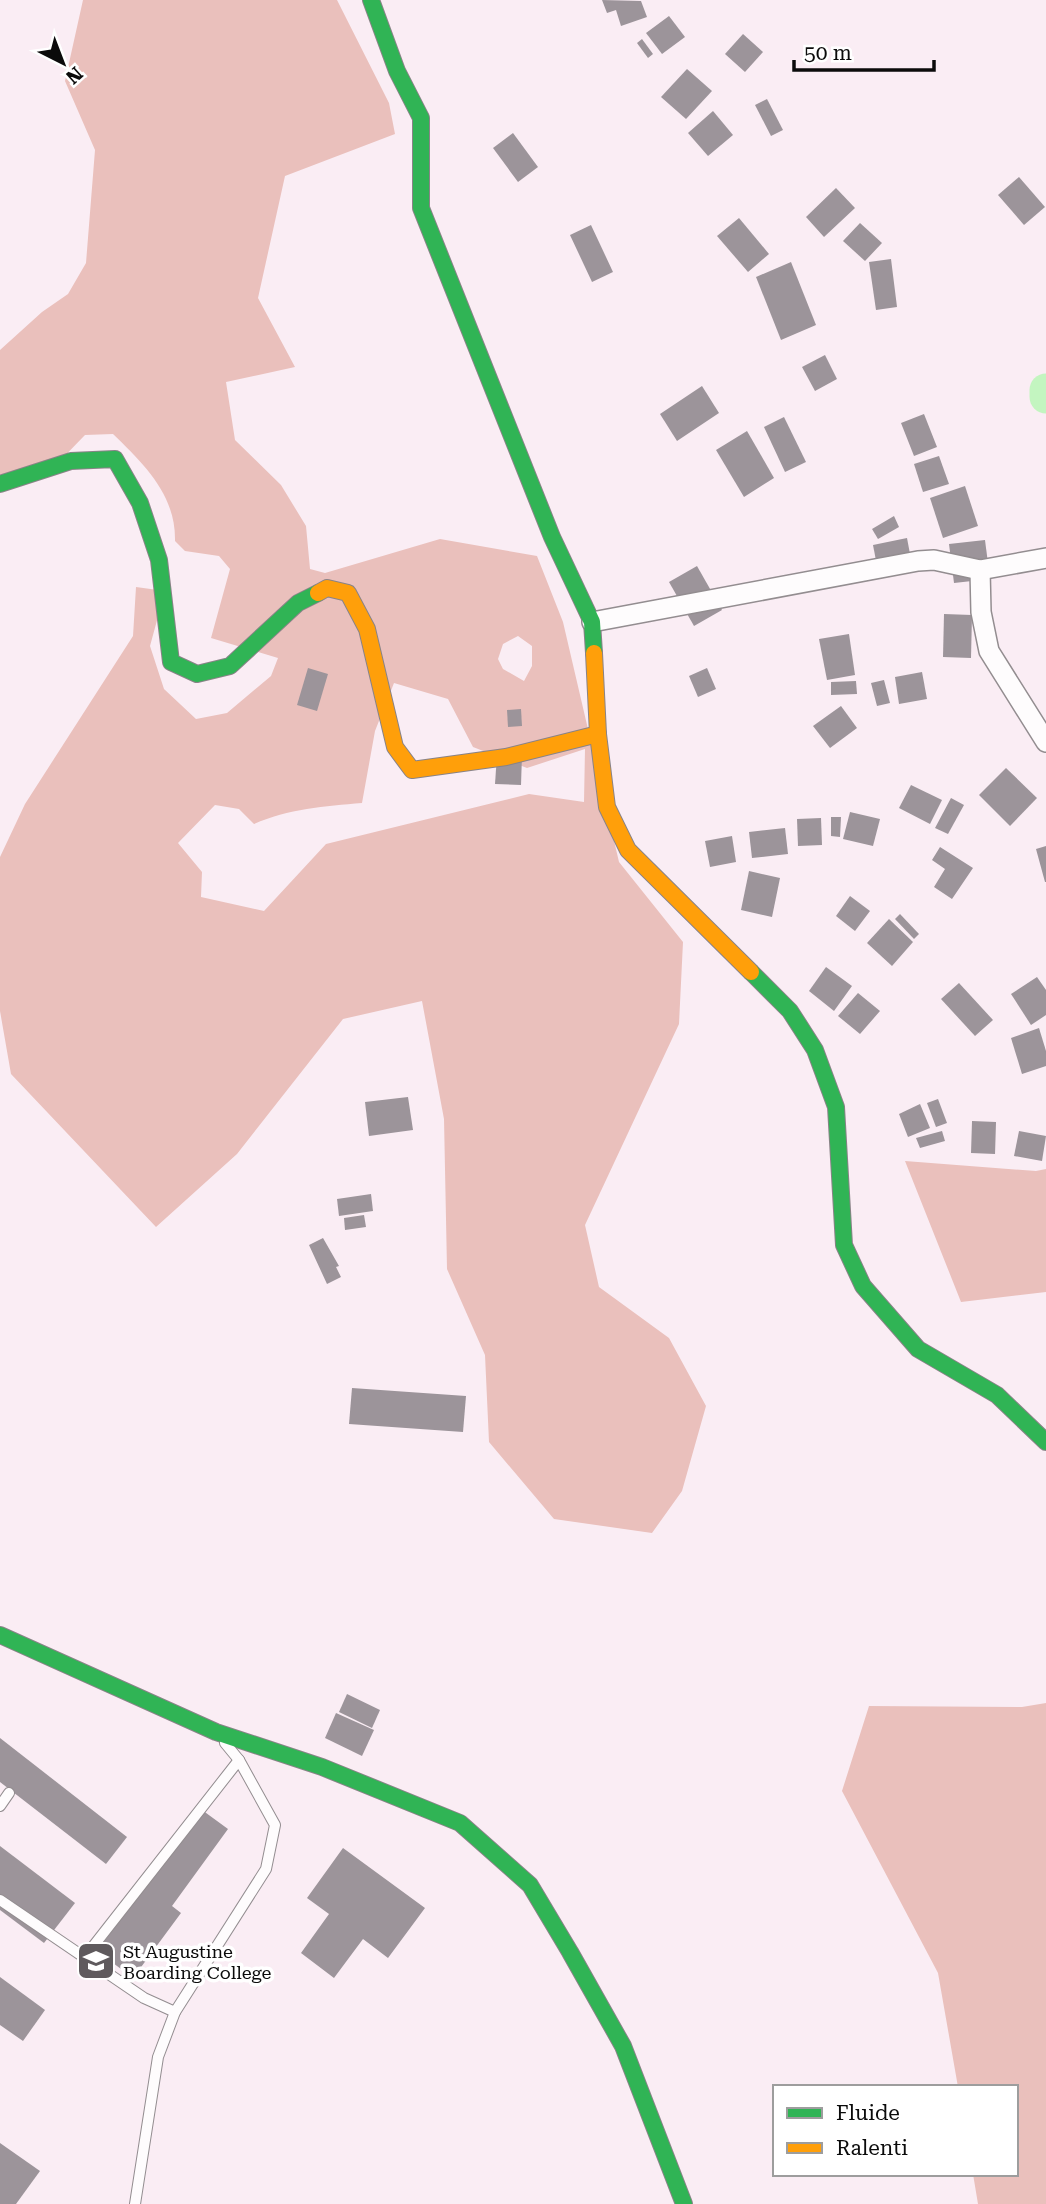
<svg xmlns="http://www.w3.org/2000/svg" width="1046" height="2204" viewBox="0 0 1046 2204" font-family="'Roboto Serif',serif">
	<rect width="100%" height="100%" fill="#faedf4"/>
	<g fill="#eac0bc" fill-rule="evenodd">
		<path d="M83,0H337L389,103L395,134L285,176L258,298L295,367L226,382L235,440L281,485L306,526L310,569L325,573L440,539L537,556L563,622L619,862L683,942L679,1024L585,1225L599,1287L669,1338L706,1406L682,1491L652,1533L554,1519L489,1442L485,1355L447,1269L444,1119L422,1001L343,1019L237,1154L156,1227L11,1074L0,1011V857L25,804L133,636L136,587L165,591L150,646L164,689L196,719L227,713L271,676L278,658L211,638L230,569L219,556L185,551L175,541C176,495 144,464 113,434L85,435L54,467L0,475V350L42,312L68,294L86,263L95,150L65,81ZM518,636L532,646V666L524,681L503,669L498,659L503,644ZM394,683L448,699L473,747L527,768L585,749L584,802L529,794L326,844L264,911L201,897L202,872L178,843L215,805L239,809L254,824C288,809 325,806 362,803L375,731Z"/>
		<polygon points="905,1161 1036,1171 1046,1169 1046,1292 961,1302"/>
		<polygon points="1046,1703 1046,2204 978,2204 973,2174 1016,2174 1016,2087 958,2087 938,1973 842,1791 869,1706 1022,1707"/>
	</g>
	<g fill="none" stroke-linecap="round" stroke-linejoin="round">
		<polyline stroke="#c3f5c0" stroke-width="33" points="1046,390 1046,397"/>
	</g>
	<g fill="#9c949a">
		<polygon points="602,0 641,1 647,17 621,26 616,10 607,13"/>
		<polygon points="669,16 685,37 662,54 646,33"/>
		<polygon points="743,34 763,52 745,72 725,54"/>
		<polygon points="642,39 653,54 648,58 637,43"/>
		<polygon points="687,69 712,91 686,119 661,97"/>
		<polygon points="767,99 783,130 771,136 755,105"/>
		<polygon points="713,111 733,135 708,156 688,133"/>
		<polygon points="513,133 538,167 518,182 493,148"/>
		<polygon points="1019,177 1045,207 1024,225 998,195"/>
		<polygon points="836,188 855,208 824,237 806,217"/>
		<polygon points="739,218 769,254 748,272 717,236"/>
		<polygon points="860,223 882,243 865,261 843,241"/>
		<polygon points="591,225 613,272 592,282 570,235"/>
		<polygon points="891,259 897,307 876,310 869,262"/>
		<polygon points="791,262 816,325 781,340 756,277"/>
		<polygon points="825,355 837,379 815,391 802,367"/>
		<polygon points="702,386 719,413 677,441 660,414"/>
		<polygon points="924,414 937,447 914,456 901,423"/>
		<polygon points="784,417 806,462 785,472 764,427"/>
		<polygon points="747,431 774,478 744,497 716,450"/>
		<polygon points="939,456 949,484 923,492 914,464"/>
		<polygon points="965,486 978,526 943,538 930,498"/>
		<polygon points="894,516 899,527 878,539 872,529"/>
		<polygon points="907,538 913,570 879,576 873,545"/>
		<polygon points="985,540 990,579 954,583 949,544"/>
		<polygon points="697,566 722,610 694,626 669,582"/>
		<polygon points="944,614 972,615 971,658 943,657"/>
		<polygon points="849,634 855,675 827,680 819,639"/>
		<polygon points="308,668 328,674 317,711 297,705"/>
		<polygon points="707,668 716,689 698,697 689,676"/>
		<polygon points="922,672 927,699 899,704 895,677"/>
		<polygon points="884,680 890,703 877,706 871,683"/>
		<polygon points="856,681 857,694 831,695 831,682"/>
		<polygon points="841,706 857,728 830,748 813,726"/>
		<polygon points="521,709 522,726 508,727 507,710"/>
		<polygon points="497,755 522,755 521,785 495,784"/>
		<polygon points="1006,768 1037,798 1010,826 979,795"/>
		<polygon points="911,785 942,800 930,824 899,808"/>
		<polygon points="951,798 964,805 948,834 935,828"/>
		<polygon points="850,812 880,819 873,846 843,839"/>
		<polygon points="831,817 841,817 840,837 831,836"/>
		<polygon points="821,818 822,845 798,846 797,819"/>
		<polygon points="785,828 788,854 752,858 749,832"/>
		<polygon points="732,836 736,862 710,867 705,841"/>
		<polygon points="1046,846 1046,882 1045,882 1036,849"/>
		<polygon points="940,847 973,868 952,899 934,887 945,869 932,860"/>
		<polygon points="749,871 780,878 772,917 741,910"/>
		<polygon points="850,896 870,911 855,931 836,916"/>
		<polygon points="900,914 919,934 914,939 895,919"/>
		<polygon points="889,919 913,942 892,966 867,943"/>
		<polygon points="826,967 852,986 834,1011 809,991"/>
		<polygon points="1037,977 1046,990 1046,1015 1031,1025 1011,994"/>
		<polygon points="959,983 993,1020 975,1036 941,999"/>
		<polygon points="858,993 880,1011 860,1034 838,1016"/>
		<polygon points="1039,1028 1046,1051 1046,1066 1022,1074 1011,1038"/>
		<polygon points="408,1097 413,1130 369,1136 365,1102"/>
		<polygon points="938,1099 947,1123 936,1127 927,1103"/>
		<polygon points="920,1104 930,1128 908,1137 899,1114"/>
		<polygon points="972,1121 996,1122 995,1154 971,1153"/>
		<polygon points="942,1131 945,1141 920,1148 916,1138"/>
		<polygon points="1019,1131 1046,1136 1042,1161 1014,1156"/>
		<polygon points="371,1194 373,1211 339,1216 337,1199"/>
		<polygon points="364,1215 366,1227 345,1230 344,1218"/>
		<polygon points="323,1238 339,1266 336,1267 341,1277 327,1284 309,1245"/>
		<polygon points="352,1388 466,1396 463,1432 349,1424"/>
		<polygon points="347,1694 380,1710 372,1728 339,1712"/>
		<polygon points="336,1713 374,1730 362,1756 325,1738"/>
		<polygon points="0,1738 127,1837 106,1864 0,1782"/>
		<polygon points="202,1810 228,1829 172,1906 181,1913 133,1978 97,1951"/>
		<polygon points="0,1846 75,1903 44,1943 0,1910"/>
		<polygon points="343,1848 425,1908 388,1958 363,1939 334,1978 301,1953 329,1914 307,1898"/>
		<polygon points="0,1977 45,2010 23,2041 0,2025"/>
		<polygon points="0,2143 40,2171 16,2204 0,2204"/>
	</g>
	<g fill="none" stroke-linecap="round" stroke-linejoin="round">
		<defs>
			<g id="lane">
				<polyline points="0,1806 9,1793"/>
				<polyline points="0,1900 144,1998 175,2012"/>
				<polyline points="84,1958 239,1760"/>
				<polyline points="135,2204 158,2057 175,2012 266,1869 275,1825 239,1760 225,1743"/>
			</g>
			<g id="street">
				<polyline points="980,570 981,612 989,651 1046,742"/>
				<polyline points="592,622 918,561 934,560 980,570 1046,558"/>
			</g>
			<g id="fast">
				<polyline points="371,0 397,71 421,118 421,208 552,537 592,622 594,653"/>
				<polyline points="0,484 71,461 115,459 140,503 159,560 171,662 197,674 230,666 298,603 318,593"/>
				<polyline points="751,972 790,1011 815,1050 836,1107 844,1245 863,1286 918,1349 997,1395 1046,1442"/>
				<polyline points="0,1635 216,1732 322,1767 460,1823 530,1885 570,1952 623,2046 684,2204"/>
			</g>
			<g id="slow">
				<polyline points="318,593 327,588 348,593 367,629 395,747 412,770 506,757 598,734"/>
				<polyline points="594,653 598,734 607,807 628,850 751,972"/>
			</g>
		</defs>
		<use href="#lane" stroke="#938d90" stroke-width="12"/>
		<use href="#street" stroke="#938d90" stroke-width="22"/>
		<use href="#fast" stroke="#898387" stroke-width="18"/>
		<use href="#slow" stroke="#898387" stroke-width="18"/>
		<use href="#lane" stroke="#fefcfd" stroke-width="10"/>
		<use href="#street" stroke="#fefcfd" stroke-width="19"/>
		<use href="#fast" stroke="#30b455" stroke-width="16"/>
		<use href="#slow" stroke="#ff9f0a" stroke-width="16"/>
	</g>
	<defs>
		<symbol id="school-square" viewBox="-11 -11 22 22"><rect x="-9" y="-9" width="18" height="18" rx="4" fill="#5f5a5d" stroke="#fff"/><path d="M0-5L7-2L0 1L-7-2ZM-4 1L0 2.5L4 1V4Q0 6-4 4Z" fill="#fff"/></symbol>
	</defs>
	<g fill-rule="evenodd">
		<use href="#school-square" x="74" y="1939" width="44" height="44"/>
	</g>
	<g text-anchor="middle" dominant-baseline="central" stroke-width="7" stroke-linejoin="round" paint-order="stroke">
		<g font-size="18" fill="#0b0b0b" stroke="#fff" text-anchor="start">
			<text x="123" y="1951">St Augustine<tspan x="123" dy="21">Boarding College</tspan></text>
		</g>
	</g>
	<rect x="773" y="2085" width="245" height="91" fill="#ffffff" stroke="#9d9d9d" stroke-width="2"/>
	<rect x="787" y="2108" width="35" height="10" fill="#30b455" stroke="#9d9d9d" stroke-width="2"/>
	<text x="836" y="2120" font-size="21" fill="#0b0b0b">Fluide</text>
	<rect x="787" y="2143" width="35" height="10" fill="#ff9f0a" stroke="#9d9d9d" stroke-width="2"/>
	<text x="836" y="2155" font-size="21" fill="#0b0b0b">Ralenti</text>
	<g transform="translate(63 63) rotate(138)" stroke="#ffffff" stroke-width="5" paint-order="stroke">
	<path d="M0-5L12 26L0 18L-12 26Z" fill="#0b0b0b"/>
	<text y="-10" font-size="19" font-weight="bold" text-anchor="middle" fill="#0b0b0b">N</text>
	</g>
	<path d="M794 60v10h140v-10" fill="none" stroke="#0b0b0b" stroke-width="3.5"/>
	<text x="804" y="60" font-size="21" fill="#0b0b0b" stroke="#ffffff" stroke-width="5" paint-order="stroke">50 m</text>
</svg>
